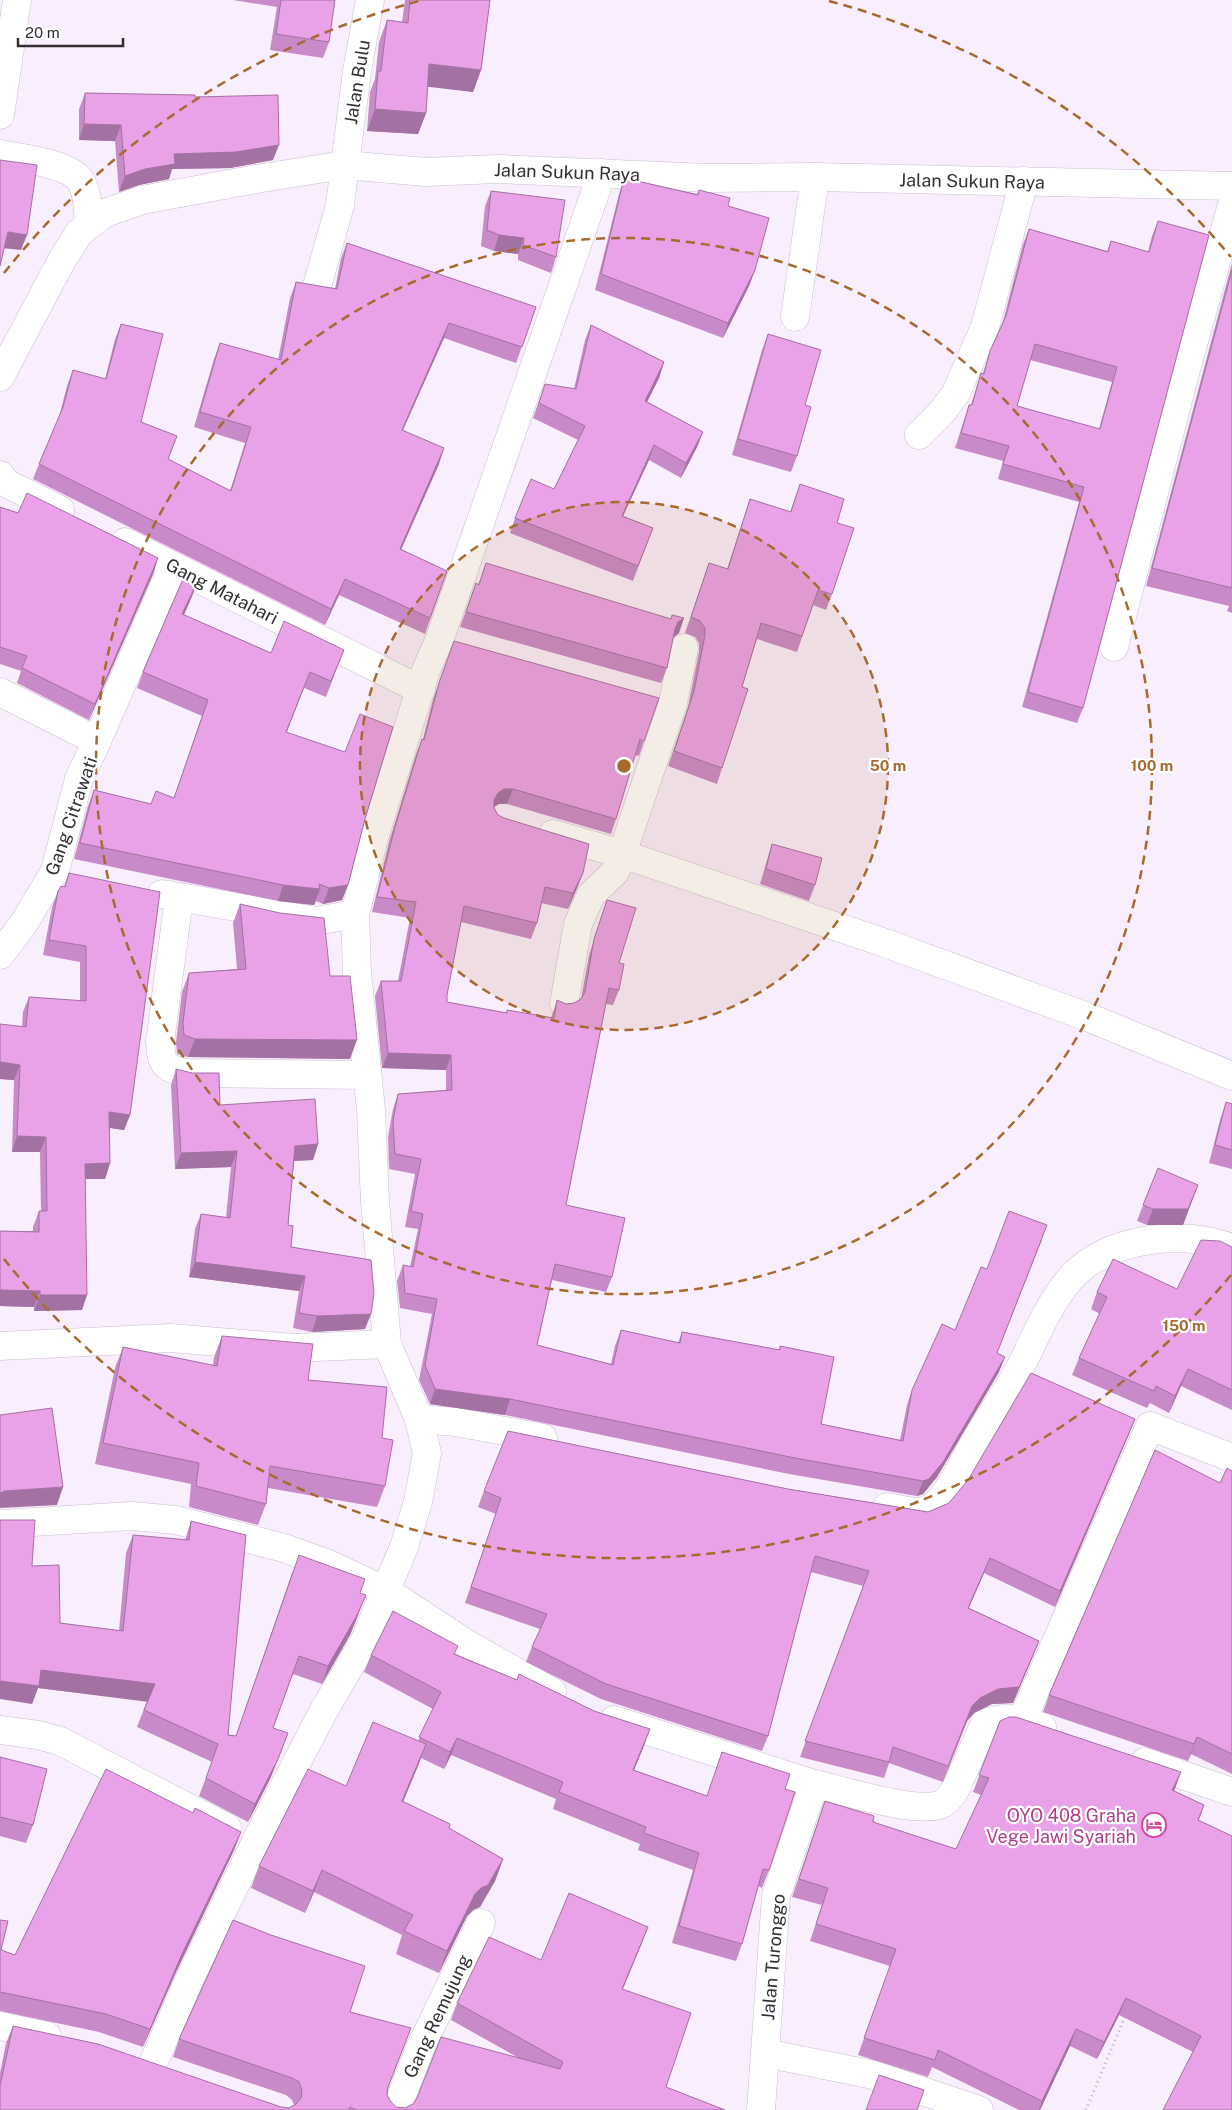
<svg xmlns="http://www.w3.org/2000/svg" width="1232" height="2110" viewBox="0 0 1232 2110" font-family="'Public Sans',sans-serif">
	<rect width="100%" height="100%" fill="#f9eefe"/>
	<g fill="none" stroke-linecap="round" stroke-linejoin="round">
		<defs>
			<g id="minor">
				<polyline points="0,115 17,0"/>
				<path d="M0,154C19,158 68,163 80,180C88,192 88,210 89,225"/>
				<polyline points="317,286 340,205 357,71 370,0"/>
				<polyline points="795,317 815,177"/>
				<polyline points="0,377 62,260 79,233 89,225 105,213 142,200 262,178 344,165 425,172 498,169 709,178 815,177 1232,186"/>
				<polyline points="919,435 942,412 956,393 985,327 1024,181"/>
				<polyline points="0,475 6,483 60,510"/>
				<polyline points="125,542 421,690"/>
				<polyline points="1114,647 1185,373 1232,205"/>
				<polyline points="0,692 97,741 79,779 55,871 24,923 0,955"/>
				<polyline points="97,741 173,566"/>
				<polyline points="553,834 622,854 885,943 1085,1016 1232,1076"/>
				<polyline points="162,894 316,921 355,914"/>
				<path d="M179,898L160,1042C162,1065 163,1067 186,1073L367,1075"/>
				<polyline points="564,1004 578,924 591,895 615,872 622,854 673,703 684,648"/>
				<polyline points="0,1346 170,1338 293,1348 387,1344"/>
				<polyline points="419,1419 456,1422 543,1438"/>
				<path d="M887,1507C901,1509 918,1516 931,1508C948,1497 963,1463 973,1445C988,1419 1006,1394 1020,1368C1035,1338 1048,1305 1070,1279C1107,1237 1182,1229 1232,1248"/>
				<polyline points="0,1524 132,1516 176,1520 284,1548 328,1564 386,1591 467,1644 552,1692"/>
				<polyline points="614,1720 814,1784"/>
				<polyline points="1022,1721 1150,1426 1232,1458"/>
				<polyline points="0,1730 38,1735 60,1741 227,1828"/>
				<polyline points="1145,1762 1232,1792"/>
				<polyline points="0,2026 47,2036"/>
				<polyline points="765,2053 874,2075 979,2110"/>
				<polyline points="152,2066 190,1978 258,1837 323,1712 364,1642 404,1547 418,1502 427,1453 419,1419 387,1344 375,1201 371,1110 357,972 355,914 374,838 426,670 440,638 602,173"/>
				<polyline points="396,2110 421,2046 481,1923"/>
				<path d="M761,2110L776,1896L814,1784C841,1790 914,1813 939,1805C946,1803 951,1796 955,1790L985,1723C1009,1715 1019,1720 1042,1727"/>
			</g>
		</defs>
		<use href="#minor" stroke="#c9becd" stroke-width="29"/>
		<polyline stroke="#b9b0bd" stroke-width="3" stroke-dasharray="1 4" stroke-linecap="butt" points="1086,2110 1126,2014"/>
		<use href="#minor" stroke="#fff" stroke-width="28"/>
	</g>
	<g fill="#c88ac8" fill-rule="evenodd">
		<polygon points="233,0 332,0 329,42 323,58 270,50 277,7"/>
		<polygon points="405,0 490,0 481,70 473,92 428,86 426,113 418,134 367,131 370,92 375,79 379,42 387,20 402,22"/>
		<polygon points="85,93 195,97 273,160 230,168 172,169 169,179 139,185 119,192 115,141 79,140 79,109"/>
		<polygon points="624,178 697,194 699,190 728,206 755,270 749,286 723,338 595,290 619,194"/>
		<polygon points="491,191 556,257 551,273 518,260 518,254 494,251 481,246 485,206"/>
		<path d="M1158,221L1083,708L1077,723L1022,707L1079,502L998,479L1003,461L955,448L964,420L969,405H971L981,373H983L990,351L1002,325L1023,244L1029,229L1107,251L1111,241L1148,252L1152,236ZM1030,360L1112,382L1099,429L1017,406Z"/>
		<polygon points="347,243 536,307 516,363 444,338 403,430 439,464 401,550 447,571 425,634 339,595 325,625 33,479 39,464 59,417 67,386 73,370 105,379 115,339 121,324 141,422 168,459 230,491 245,443 194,427 214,359 220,343 278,360 290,298 296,282 335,289 341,258"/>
		<polygon points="1232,263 1232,613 1227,611 1229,606 1146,586"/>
		<polygon points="591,325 664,362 659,378 647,402 703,432 697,447 681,478 649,460 623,516 653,528 633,581 510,533 515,518 554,489 578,440 533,418 545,384 574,389 585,340"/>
		<polygon points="768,334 805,405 797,456 791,472 732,455 762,350"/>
		<polygon points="800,484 837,523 832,594 826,610 813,605 797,652 757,639 742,687 722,768 717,784 668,766 688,707 699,651 699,643 695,637 685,633 709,563 727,569 750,499 790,512"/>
		<polygon points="0,507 158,558 153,574 89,720 17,683 21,671 0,664"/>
		<polygon points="486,563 679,633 673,638 667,668 661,683 460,627 476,583 478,585"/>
		<polygon points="193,594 184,615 271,653 344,650 326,697 304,688 287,732 365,819 348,885 342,900 323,904 316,901 314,905 278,901 74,859 88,806 94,790 151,804 174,798 202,716 137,688 143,672"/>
		<polygon points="439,683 644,741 639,756 635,755 616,819 611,834 507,804 499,804 494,807 498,815 583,873 577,888 568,909 541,903 537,923 531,939 461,922 447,995 447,1002 506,1013 507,1010 551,1018 557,1000 566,1004 574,1003 581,999 589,955 607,900 619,963 619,990 613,1005 606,1004 566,1205 612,1277 606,1292 552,1280 537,1345 611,1364 615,1346 621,1330 678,1343 682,1332 779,1350 780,1346 821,1424 900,1440 907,1405 912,1390 955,1330 987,1269 1042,1240 997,1353 999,1372 937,1477 923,1494 917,1496 789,1474 505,1415 430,1404 419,1380 432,1314 400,1308 397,1281 403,1265 410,1267 418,1229 405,1227 415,1174 389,1169 388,1137 393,1109 398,1094 446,1090 446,1070 382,1068 375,996 381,981 398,981 410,918 372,912 389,842 416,754 422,739 423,739 433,699"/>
		<polygon points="772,844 815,885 809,901 760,884 767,860"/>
		<polygon points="69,873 130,1115 124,1130 110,1128 110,1163 105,1179 85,1179 82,1310 34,1311 34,1307 0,1306 0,1231 33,1231 33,1227 39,1211 41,1211 40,1152 12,1152 14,1080 0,1079 0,1024 22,1027 23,1012 29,997 80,1001 80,962 43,955 52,907 58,891 64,887"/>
		<polygon points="240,904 330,976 350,1059 188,1057 177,1054 176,1042 182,992 189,973 237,969 233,923"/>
		<polygon points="176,1069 220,1105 318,1144 313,1160 294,1161 288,1225 291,1247 365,1329 312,1332 293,1328 299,1291 189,1277 195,1229 201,1214 226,1217 231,1167 175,1169 171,1085"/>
		<polygon points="1226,1102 1232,1104 1232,1169 1209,1163 1220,1120"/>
		<polygon points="1198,1185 1183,1225 1147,1225 1137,1221 1143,1205"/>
		<polygon points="1232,1247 1232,1410 1181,1386 1169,1413 1150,1403 1147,1408 1072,1375 1079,1358 1100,1314 1091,1309 1097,1292 1177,1289"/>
		<polygon points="222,1336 308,1380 382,1438 385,1486 377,1507 268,1488 266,1504 258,1525 189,1507 191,1484 95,1464 115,1368 123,1347 213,1366 214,1357"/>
		<polygon points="1135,1419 1129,1434 1055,1607 984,1573 969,1608 1039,1641 1033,1656 1013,1703 992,1704 974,1713 967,1721 943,1782 889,1763 884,1778 800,1757 863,1586 811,1572 768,1736 762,1751 601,1699 526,1662 532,1647 540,1629 465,1603 496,1514 478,1507 484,1491 788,1489 928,1512 949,1503"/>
		<polygon points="1232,1471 1232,1774 1191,1754 1188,1761 1043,1712 1049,1695 1220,1483"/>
		<polygon points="191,1521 228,1735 236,1736 292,1573 360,1593 359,1613 350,1635 322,1684 293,1674 273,1728 271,1777 248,1822 199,1796 212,1762 137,1727 147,1701 38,1688 32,1704 32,1566 60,1623 119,1631 126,1553 133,1535 185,1540"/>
		<polygon points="455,1654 517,1680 594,1711 650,1729 634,1770 707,1796 785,1789 769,1870 762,1888 758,1886 742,1944 736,1961 672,1943 693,1870 638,1850 640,1844 553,1809 556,1799 451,1755 444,1769 421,1758 403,1802 503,1859 495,1881 480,1907 473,1910 467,1916 439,1973 396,1954 402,1935 314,1892 305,1913 251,1888 259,1866 346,1786 418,1741 433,1709 364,1672 371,1655"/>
		<polygon points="1000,1721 1174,1791 1204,1805 1199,1820 1232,2110 1193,2052 1119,2015 1097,2059 1070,2046 1040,2110 1019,2110 932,2067 928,2077 858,2055 890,1966 810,1941 822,1905 792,1897 825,1801 873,1822 956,1849 981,1795 973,1792"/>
		<polygon points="0,1757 33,1825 26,1843 0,1836"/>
		<polygon points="193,1813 241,1832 234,1850 176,1972 143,2047 99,2032 0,2011 0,1920 1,1950 15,1955"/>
		<polygon points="648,1927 641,1945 623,1989 666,2087 725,2110 0,2110 0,2073 6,2043 13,2026 281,2107 289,2108 294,2105 292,2100 286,2095 173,2057 179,2039 350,2012 404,2046 388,2088 387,2095 391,2102 396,2107 405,2108 517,2057 451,2020 457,2003 541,1960"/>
	</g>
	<g fill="#a371a2">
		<polygon points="429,64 481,70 473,92 421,86"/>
		<polygon points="375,109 426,113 418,134 367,131"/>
		<polygon points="84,124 121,125 115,141 79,140"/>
		<polygon points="279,145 273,160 230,168 172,169 169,179 139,185 119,192 125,176 174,154"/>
		<polygon points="8,232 27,235 21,250 2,248"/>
		<polygon points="499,235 524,238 518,254 494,251"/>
		<polygon points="755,270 749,286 723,338 728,323"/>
		<polygon points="449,323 444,338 396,445 402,430"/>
		<polygon points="664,362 659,378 640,416 645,401"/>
		<polygon points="703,432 697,447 681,478 686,463"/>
		<polygon points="654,445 649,460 616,531 622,516"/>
		<polygon points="444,448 439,464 394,565 400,549"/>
		<polygon points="158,558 153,574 89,720 95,704"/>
		<polygon points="199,578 193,594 177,630 182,614"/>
		<polygon points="345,579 339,595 325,625 331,609"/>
		<polygon points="684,618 679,633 672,638 675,629 678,622"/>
		<polygon points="504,789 513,789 507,804 499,804 492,808 494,800 498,793"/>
		<polygon points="583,873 577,888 568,909 573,893"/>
		<polygon points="283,885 320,889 314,905 278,901"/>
		<polygon points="348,885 342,900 323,904 329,888"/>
		<polygon points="195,1039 357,1040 350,1059 188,1057"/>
		<polygon points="388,1053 451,1055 446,1070 382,1068"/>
		<polygon points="0,1062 20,1065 14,1080 0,1079"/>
		<polygon points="109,1112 130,1115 124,1130 104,1127"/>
		<polygon points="17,1136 46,1137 40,1152 12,1152"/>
		<polygon points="318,1144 313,1160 290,1161 295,1146"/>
		<polygon points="237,1151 231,1167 175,1169 181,1153"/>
		<polygon points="110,1163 105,1179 80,1179 85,1164"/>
		<polygon points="1198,1185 1183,1225 1147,1225 1153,1209"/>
		<polygon points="195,1262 305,1276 299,1291 189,1277"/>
		<polygon points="0,1290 40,1291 34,1307 0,1306"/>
		<polygon points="40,1295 87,1295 82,1310 34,1311"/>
		<polygon points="371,1314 365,1329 312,1332 317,1316"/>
		<polygon points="1005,1357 999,1372 937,1477 923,1494 917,1496 923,1481"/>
		<polygon points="1188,1369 1181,1386 1169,1413 1175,1396"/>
		<polygon points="435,1389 510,1399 505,1415 430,1404"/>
		<polygon points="1135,1419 1129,1434 1055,1607 1060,1591"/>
		<polygon points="63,1487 57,1505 0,1508 0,1493 5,1491"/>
		<polygon points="990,1558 984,1573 962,1623 968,1608"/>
		<polygon points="366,1595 350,1635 322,1684 328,1666"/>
		<polygon points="1039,1641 1033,1656 1013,1703 992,1704 974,1713 967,1721 943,1782 972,1706 980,1698"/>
		<polygon points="41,1670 155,1684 149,1702 38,1688 32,1704 0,1699 0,1681"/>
		<polygon points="650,1729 644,1746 627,1787 633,1770"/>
		<polygon points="288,1733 271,1777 248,1822 255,1804"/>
		<polygon points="1197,1737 1191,1754 1188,1761 1194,1744"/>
		<polygon points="457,1738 451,1755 444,1769 450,1752"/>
		<polygon points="426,1744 418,1766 394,1823 402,1801"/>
		<polygon points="1181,1772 1175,1789 1166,1808 1172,1790"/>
		<polygon points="241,1832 234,1850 176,1972 143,2047 150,2029 182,1954"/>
		<polygon points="503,1859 495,1881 480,1907 473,1910 467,1916 439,1973 447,1951 475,1894"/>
		<polygon points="322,1870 314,1892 305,1913 313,1891"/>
		<polygon points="648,1927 641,1945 615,2007 622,1989"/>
		<polygon points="1126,1998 1119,2015 1097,2059 1104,2042"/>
		<polygon points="1076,2029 1070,2046 1040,2110 1039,2110 1042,2101"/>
	</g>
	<g fill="#e9a1e8" stroke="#a371a2" fill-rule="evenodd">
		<polygon points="281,0 335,0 329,42 276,34"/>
		<polygon points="410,0 490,0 481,70 429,64 426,113 375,109 378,71 381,71 387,20 408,23"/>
		<polygon points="85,93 195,95 195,97 278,95 279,145 236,152 174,154 175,164 145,169 125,176 121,125 84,124"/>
		<polygon points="0,160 37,165 27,235 8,232 0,266"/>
		<polygon points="624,178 698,195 699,190 730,198 728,206 769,218 755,270 728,323 601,274"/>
		<polygon points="491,191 565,200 556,257 523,245 524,238 499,235 487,230"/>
		<path d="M1158,221L1209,235L1083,708L1028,692L1084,487L1003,464L1009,446L961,433L969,405H972L981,373L984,374L990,351L1006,316L1029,229L1108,252L1111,241L1149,252ZM1035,344L1117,367L1100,429L1017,406Z"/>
		<polygon points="347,243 536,307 522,347 449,323 402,430 444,448 400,549 447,571 430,618 345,579 331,609 39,464 63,407 73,370 106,379 121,324 163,334 141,422 177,436 168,459 231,491 251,427 200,412 220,343 281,360 296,282 337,289"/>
		<polygon points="1232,270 1232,588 1152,568"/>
		<polygon points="591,325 664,362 645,401 703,432 686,463 654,445 622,516 653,528 638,566 515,518 531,479 554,489 585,426 539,403 545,384 576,389"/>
		<polygon points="768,334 821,350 805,405 811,407 797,456 738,439"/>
		<polygon points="800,484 844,499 837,523 854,528 832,594 818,590 802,636 761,623 742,687 748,689 722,768 674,751 694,691 705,635 705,628 700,621 691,617 709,563 728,569 750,499 791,512"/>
		<polygon points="27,493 158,558 95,704 22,668 27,656 0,647 0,507 18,513"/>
		<polygon points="486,563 671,619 672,615 684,618 678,622 675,629 667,668 466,612 476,583 479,585"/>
		<polygon points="186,572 199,578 182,614 271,653 284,621 344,650 331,681 310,672 286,732 345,752 360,714 393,727 365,819 348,885 329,888 319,884 320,889 283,885 80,843 94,790 151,804 156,791 174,798 208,700 143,672"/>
		<polygon points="454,641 659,698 644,741 640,739 616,819 513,789 504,789 498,793 494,800 494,808 498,815 504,818 589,844 583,873 573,893 545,887 537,923 464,906 447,995 447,1002 507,1013 507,1010 554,1018 557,1000 566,1004 574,1003 581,999 585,992 594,939 607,900 636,908 619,963 624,964 619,990 609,988 566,1205 625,1218 612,1277 555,1264 537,1345 613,1365 621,1330 680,1343 682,1332 780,1350 780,1346 834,1357 821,1424 903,1441 912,1390 942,1324 955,1330 981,1267 987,1269 1009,1211 1047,1225 997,1353 1005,1357 943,1462 929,1479 923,1481 795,1458 510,1399 435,1389 425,1365 437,1299 405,1293 403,1265 413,1267 423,1214 411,1211 421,1159 395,1154 393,1121 398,1094 452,1090 451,1055 388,1053 381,981 401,981 416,902 377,897 395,827 422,739 424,740 439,683"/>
		<polygon points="772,844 822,858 815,885 766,869"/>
		<polygon points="69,873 160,892 130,1115 109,1112 110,1163 85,1164 87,1295 40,1295 40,1291 0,1290 0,1231 39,1232 39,1211 47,1211 46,1137 17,1136 20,1065 0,1062 0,1024 26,1027 29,997 86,1001 86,946 49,940 58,891 61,886 65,887"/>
		<polygon points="240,904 280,913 324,918 330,976 350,976 357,1040 195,1039 184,1035 183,1023 189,973 246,969"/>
		<polygon points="176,1069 192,1073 219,1073 220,1105 315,1099 318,1144 295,1146 288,1225 293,1226 291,1247 371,1260 374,1294 371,1314 317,1316 299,1313 305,1276 195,1262 201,1214 230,1218 237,1151 181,1153"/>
		<polygon points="1226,1102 1232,1104 1232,1150 1215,1145"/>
		<polygon points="1158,1168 1198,1185 1188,1209 1153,1209 1143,1205"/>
		<polygon points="1201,1240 1220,1241 1232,1247 1232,1390 1188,1369 1175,1396 1156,1386 1154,1391 1079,1358 1107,1297 1097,1292 1113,1259 1177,1289"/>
		<polygon points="222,1336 313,1344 308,1380 387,1387 382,1438 393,1440 385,1486 270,1466 266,1504 196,1486 199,1463 103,1443 123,1347 217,1366"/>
		<polygon points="1031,1373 1135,1419 1060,1591 990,1558 968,1608 1039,1641 1019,1687 998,1689 980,1698 972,1706 948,1766 893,1747 889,1762 805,1741 869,1571 815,1556 768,1736 606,1684 532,1647 547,1614 471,1587 501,1498 484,1491 508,1431 788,1489 928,1512 949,1503 968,1480"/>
		<polygon points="52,1408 63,1487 5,1491 0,1493 0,1415"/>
		<polygon points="1155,1450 1220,1483 1227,1468 1232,1471 1232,1754 1197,1737 1194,1744 1049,1695"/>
		<polygon points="0,1520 35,1520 32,1566 59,1565 60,1623 123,1631 133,1535 189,1540 191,1521 246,1535 228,1735 236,1736 299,1555 365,1579 360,1593 366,1595 356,1617 328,1666 299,1656 273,1728 288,1733 278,1759 255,1804 206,1778 218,1744 144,1710 155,1684 41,1670 39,1686 0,1681"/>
		<polygon points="393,1611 458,1646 454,1654 517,1680 519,1674 594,1711 650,1729 633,1770 707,1796 722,1752 790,1774 785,1789 795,1792 769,1870 763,1869 742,1944 679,1926 699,1853 644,1833 646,1827 559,1792 563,1782 457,1738 450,1752 419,1737 441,1692 371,1655"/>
		<polygon points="1009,1717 1016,1717 1181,1772 1172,1790 1204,1805 1198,1820 1232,1836 1232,2110 1163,2110 1201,2036 1126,1998 1104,2042 1076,2029 1042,2101 938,2050 935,2060 864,2038 896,1949 816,1924 828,1888 799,1879 825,1801 874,1816 873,1822 956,1849 989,1778 979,1775 1000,1721"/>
		<polygon points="373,1722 426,1744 402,1801 450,1824 449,1828 503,1859 488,1885 481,1888 475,1894 447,1951 404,1931 413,1915 322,1870 313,1891 259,1866 308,1769 346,1786"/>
		<polygon points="0,1757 47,1769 33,1825 0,1817"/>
		<polygon points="106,1769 193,1813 195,1808 241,1832 182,1954 150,2029 106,2014 0,1992 0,1920 8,1921 1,1950 15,1955"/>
		<polygon points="569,1893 648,1927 622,1989 691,2013 666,2087 725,2110 356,2110 350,2107 349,2110 0,2110 0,2086 13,2026 98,2044 281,2107 289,2108 296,2104 301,2098 302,2090 299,2082 292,2078 179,2039 233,1920 271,1935 365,1966 350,2012 411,2028 388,2087 387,2095 391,2102 396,2107 405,2108 413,2104 417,2098 441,2037 560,2069 563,2062 457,2003 489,1937 541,1960"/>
		<polygon points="879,2075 924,2090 917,2110 866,2110"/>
	</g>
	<circle cx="624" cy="766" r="264" fill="#a76a2d" fill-opacity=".12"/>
	<g fill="none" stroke="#a76a2d" stroke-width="2.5" stroke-dasharray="9 6">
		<circle cx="624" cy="766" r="264"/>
		<circle cx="624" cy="766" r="528"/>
		<path d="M1231 1275A792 792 0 0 1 4 1259M4 273A792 792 0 0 1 419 1M829 1A792 792 0 0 1 1231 257"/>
	</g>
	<defs>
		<symbol id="hotel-ring" viewBox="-11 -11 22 22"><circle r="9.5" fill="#fff" stroke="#d1479c" stroke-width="1.5"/><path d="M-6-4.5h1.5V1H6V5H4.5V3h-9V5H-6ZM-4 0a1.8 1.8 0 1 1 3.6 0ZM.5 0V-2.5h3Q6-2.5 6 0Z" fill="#d1479c"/></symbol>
	</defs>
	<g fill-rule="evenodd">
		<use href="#hotel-ring" x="1140" y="1811" width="28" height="28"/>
	</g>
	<g text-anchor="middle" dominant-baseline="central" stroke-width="4.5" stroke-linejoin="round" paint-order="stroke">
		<g font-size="18" fill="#332f35" stroke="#fff">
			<text transform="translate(357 82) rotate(-81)">Jalan Bulu</text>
			<text transform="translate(567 172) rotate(2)">Jalan Sukun Raya</text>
			<text transform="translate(972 181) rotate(1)">Jalan Sukun Raya</text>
			<text transform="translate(222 591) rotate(27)">Gang Matahari</text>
			<text transform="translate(71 816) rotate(-71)">Gang Citrawati</text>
			<text transform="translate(773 1957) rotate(-85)">Jalan Turonggo</text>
			<text transform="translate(437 2016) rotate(-65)">Gang Remujung</text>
		</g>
		<g font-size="18" fill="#b23c85" stroke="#fff" text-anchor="end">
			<text x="1136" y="1815">OYO 408 Graha<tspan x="1136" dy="21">Vege Jawi Syariah</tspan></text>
		</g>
	</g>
	<circle cx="624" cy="766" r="8" fill="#a76a2d" stroke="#fff" stroke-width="2.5"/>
	<g font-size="15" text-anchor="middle" font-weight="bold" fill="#a76a2d" stroke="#fff" stroke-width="4.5" stroke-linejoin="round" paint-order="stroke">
		<text x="888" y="771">50 m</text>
		<text x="1152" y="771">100 m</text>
		<text x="1184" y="1331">150 m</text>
	</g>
	<path d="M18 38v8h105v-8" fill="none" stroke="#332f35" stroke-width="2.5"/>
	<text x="25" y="38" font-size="15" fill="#332f35" stroke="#ffffff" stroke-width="4" paint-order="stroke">20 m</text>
</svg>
